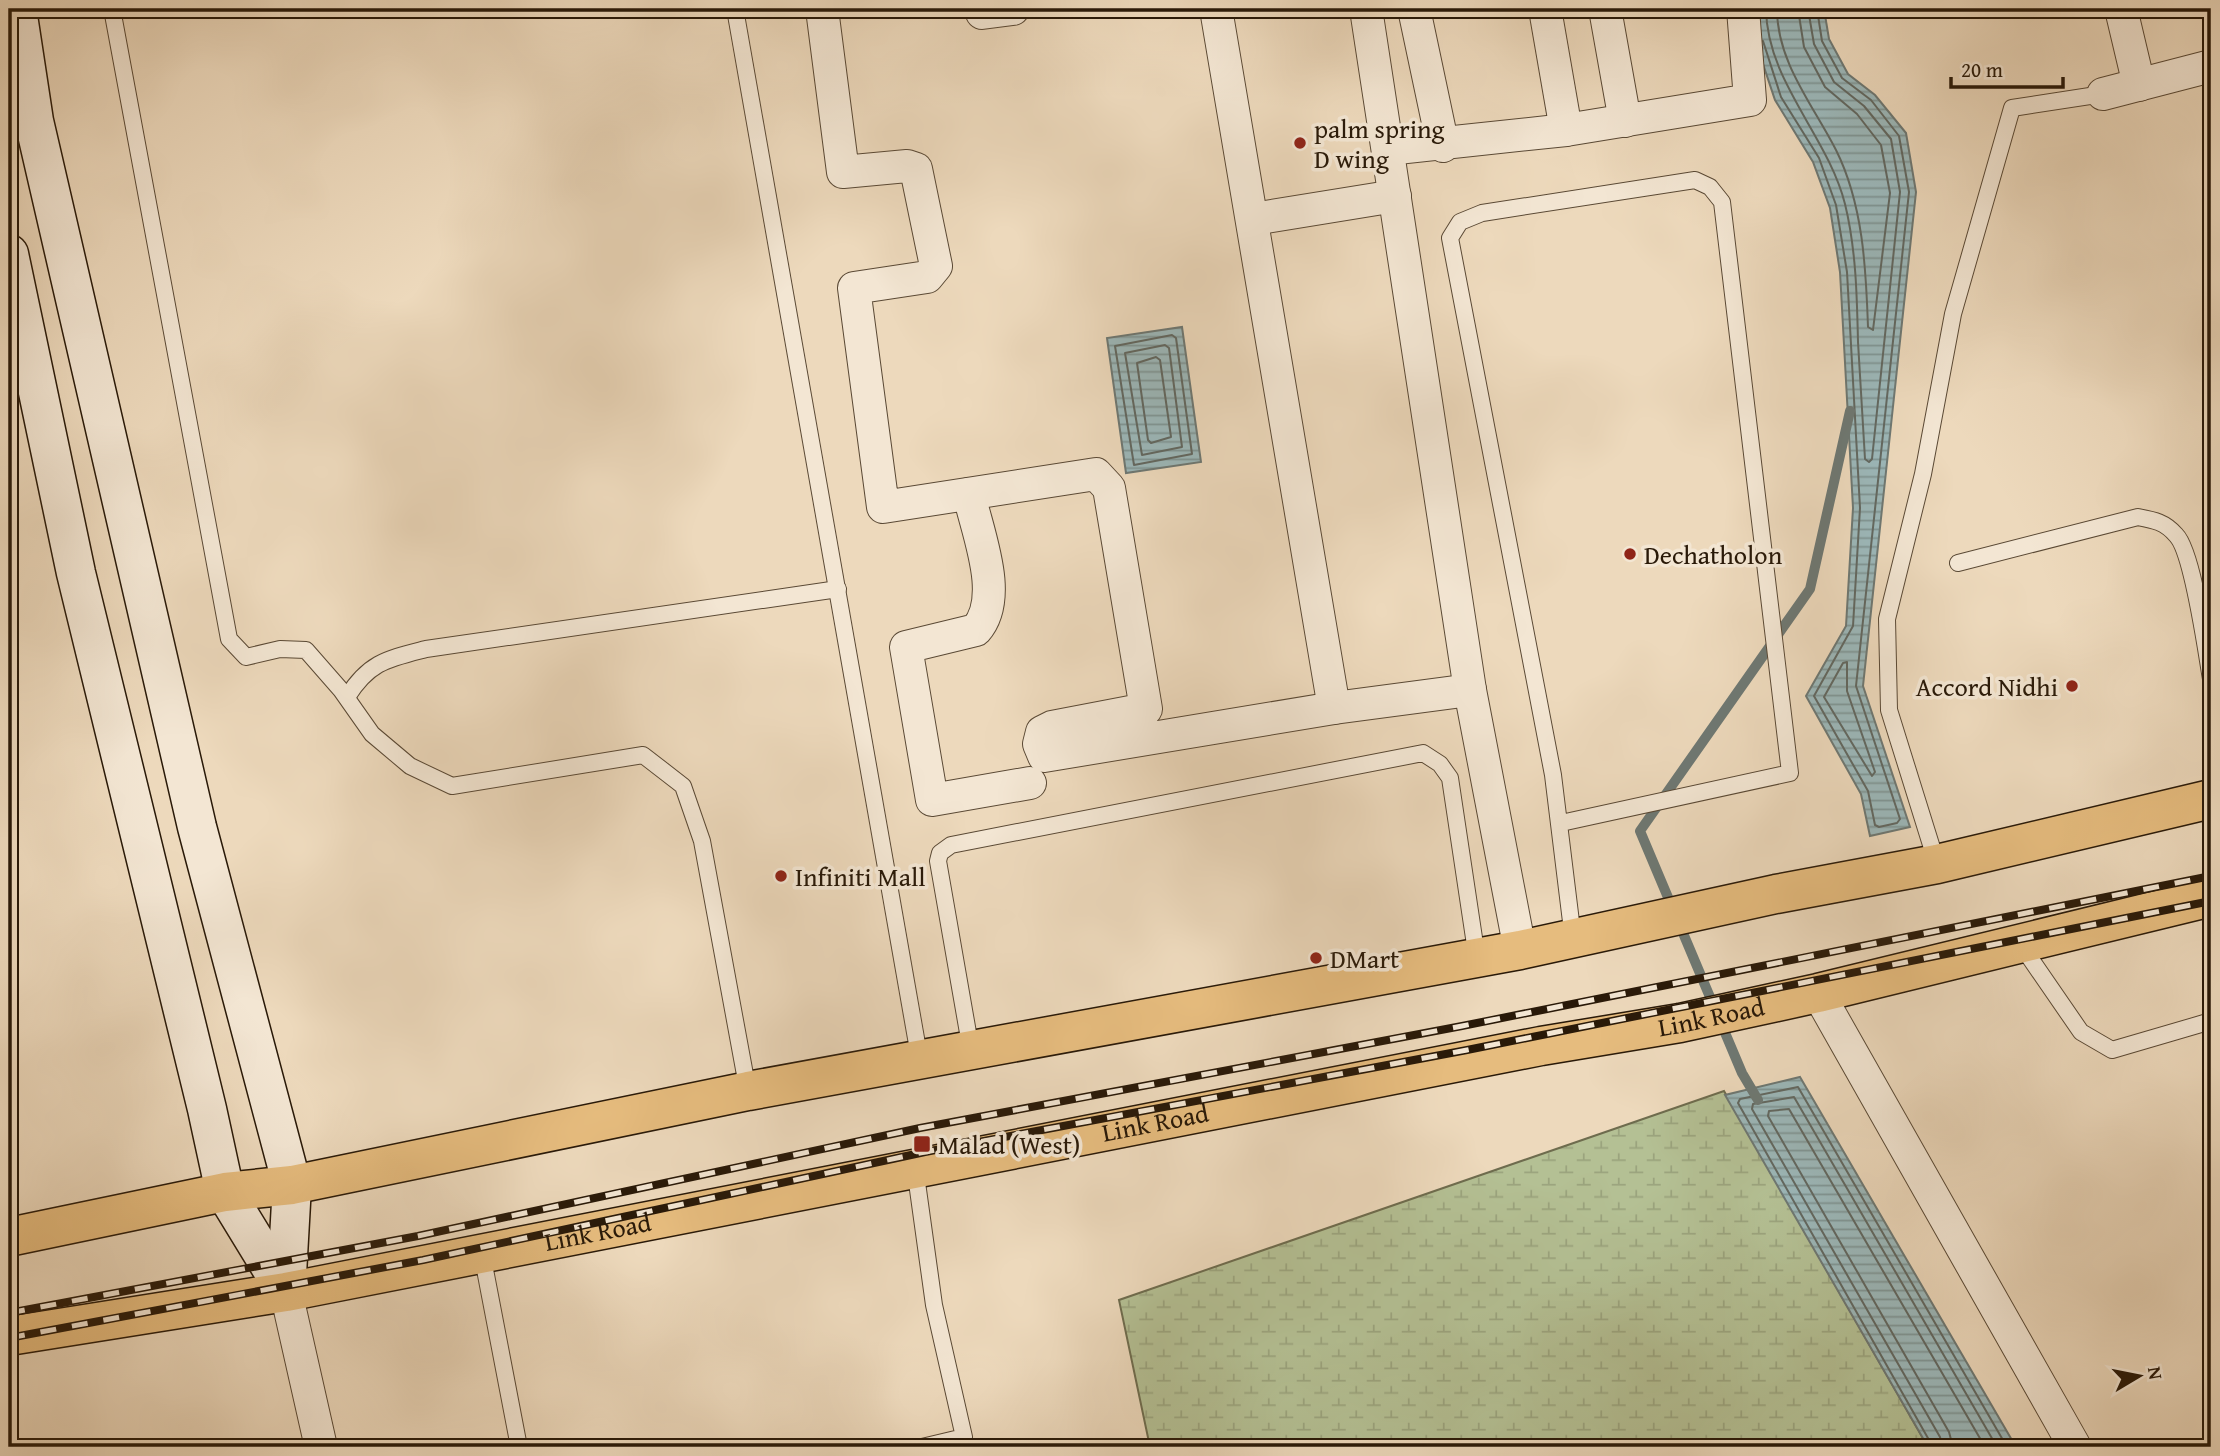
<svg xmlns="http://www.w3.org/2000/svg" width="2220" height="1456" viewBox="0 0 2220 1456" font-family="'Gentium Book Plus',serif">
	<defs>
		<pattern id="wetland-marsh" width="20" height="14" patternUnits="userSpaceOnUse" patternTransform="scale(1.75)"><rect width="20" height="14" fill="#b4c094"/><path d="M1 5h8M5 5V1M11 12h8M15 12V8" fill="none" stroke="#9ba47e"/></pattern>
		<pattern id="water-rules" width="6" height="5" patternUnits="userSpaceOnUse" patternTransform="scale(1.75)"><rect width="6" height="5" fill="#9cb8ba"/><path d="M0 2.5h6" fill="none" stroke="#7f9595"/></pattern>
	</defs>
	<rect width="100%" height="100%" fill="#edd9bc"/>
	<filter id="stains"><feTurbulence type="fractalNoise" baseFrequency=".00286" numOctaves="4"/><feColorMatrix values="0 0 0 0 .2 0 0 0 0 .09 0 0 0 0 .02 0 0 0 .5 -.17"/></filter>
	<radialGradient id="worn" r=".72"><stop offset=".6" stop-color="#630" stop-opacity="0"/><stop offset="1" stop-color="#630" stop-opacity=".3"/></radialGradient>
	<polygon fill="url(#wetland-marsh)" stroke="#6e6c4e" stroke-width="2" points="1724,1091 1928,1447 1150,1447 1119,1300"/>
	<g fill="url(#water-rules)" stroke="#6e7873" stroke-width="2">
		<polygon points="1750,9 1824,9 1829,39 1848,74 1875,95 1906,133 1916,192 1863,686 1910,827 1870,836 1861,794 1806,696 1846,626 1853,508 1840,272 1830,208 1813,162 1775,100 1750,25"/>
		<polygon points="1182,327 1201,462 1126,473 1107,338"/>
		<polygon points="1800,1077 2016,1447 1928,1447 1725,1095"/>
	</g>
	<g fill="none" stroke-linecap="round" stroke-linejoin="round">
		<g stroke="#626861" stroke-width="2">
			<path d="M1766,9C1767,82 1828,136 1845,204C1856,249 1857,296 1858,342C1860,381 1863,420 1865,459L1869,462L1872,459L1900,192L1891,139L1864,106L1834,82L1814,44L1808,9"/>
			<path d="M1777,9C1777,62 1813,105 1836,150C1863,204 1866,268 1868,327L1873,330L1890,193L1881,145L1857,114L1825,87L1804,47L1798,9"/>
			<polyline points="1763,41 1781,97 1819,158 1836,205 1847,272 1860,508 1853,626 1814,696 1868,791 1875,825 1879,827 1897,823 1900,819 1856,686 1909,192 1899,136 1871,100 1842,78 1822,41 1817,9"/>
			<polygon points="1172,335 1176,338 1192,454 1134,465 1115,346"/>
			<polygon points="1165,345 1169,348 1182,447 1142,455 1125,353"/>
			<polygon points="1156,357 1160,360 1171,437 1151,443 1148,440 1137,363"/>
			<polygon points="1847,662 1847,691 1875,772 1872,776 1824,697 1843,663"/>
			<polyline points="1933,1447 1738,1103 1740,1099 1798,1087 2007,1447"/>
			<polyline points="1942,1447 1940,1437 1752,1109 1753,1104 1794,1097 1997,1447"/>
			<polyline points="1953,1447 1949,1432 1768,1116 1769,1111 1789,1109 1985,1447"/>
		</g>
		<polyline stroke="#6e7873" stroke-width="10" points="1758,1100 1742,1073 1640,831 1810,589 1850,411"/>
		<defs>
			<g id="lane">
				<polyline points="112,9 229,639 246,657 280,649 306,650 341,690 372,734 410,766 452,786 643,755 683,786 702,841 748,1091"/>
				<polyline points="735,9 920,1061"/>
				<path d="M1958,563L2138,517C2154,520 2165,522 2176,535C2193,552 2206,651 2211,679"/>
				<path d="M347,697C369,662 387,659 426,649L838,589"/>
				<polyline points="1561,823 1790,773 1722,202 1710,187 1695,180 1482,213 1460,222 1450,238 1553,775 1573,938"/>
				<polyline points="1937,864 1889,710 1887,619 1923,474 1953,314 2012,108 2103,94"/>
				<polyline points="2021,945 2081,1032 2112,1050 2211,1021"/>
				<polyline points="971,1050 938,861 940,853 951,845 1423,753 1440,764 1450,778 1477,958"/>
				<polyline points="915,1168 934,1305 964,1437 922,1447"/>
				<polyline points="482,1254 519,1447"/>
			</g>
			<g id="street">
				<polyline points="822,9 843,172 907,166 916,169 936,266 927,277 854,288 883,507 1096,474 1109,488 1146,709 1052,727 1042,732 1039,744 1044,756 1334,708 1470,690"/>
				<polyline points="982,9 982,13 1013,9"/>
				<polyline points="1216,9 1334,708"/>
				<polyline points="1366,9 1470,690 1520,950"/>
				<polyline points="1414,9 1443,146"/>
				<polyline points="1545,9 1566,130"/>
				<polyline points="1605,9 1625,121"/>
				<polyline points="2121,9 2139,85"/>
				<polyline points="2103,94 2211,66"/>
				<polyline points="1388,149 1566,130 1750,100 1743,9"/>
				<polyline points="1253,219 1395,196"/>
				<path d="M969,494C977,532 1005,597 976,630L906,647L932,800L1030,783"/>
				<polyline points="1818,993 2075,1447"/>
				<polyline points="286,1292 321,1447"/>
			</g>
			<g id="secondary">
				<polyline points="17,9 34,121 197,827 292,1185 286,1292"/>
				<polyline points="9,254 76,573 207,1109 225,1192 286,1292"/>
			</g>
			<g id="primary">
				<polyline points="9,1237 225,1192 292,1185 748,1091 1520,950 1776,894 1937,864 2211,799"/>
				<path id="s1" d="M9,1336L286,1292L1541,1046L1680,1023L1818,993L2211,897"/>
			</g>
		</defs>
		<use href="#lane" stroke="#5a4935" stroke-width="18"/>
		<use href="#street" stroke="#5a4935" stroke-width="34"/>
		<use href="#secondary" stroke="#291908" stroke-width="41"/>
		<use href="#primary" stroke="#291908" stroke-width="41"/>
		<use href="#lane" stroke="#f3e6d3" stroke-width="16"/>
		<use href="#street" stroke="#f3e6d3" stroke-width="32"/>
		<use href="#secondary" stroke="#f3e6d3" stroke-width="38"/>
		<use href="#primary" stroke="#e6bc7e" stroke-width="38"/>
		<defs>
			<g id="rail">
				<polyline points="9,1313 418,1236 920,1128 1462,1026 2211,876"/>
				<polyline points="9,1338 423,1260 925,1152 1467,1050 2211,901"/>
			</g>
		</defs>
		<use href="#rail" stroke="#291908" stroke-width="8"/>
		<use href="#rail" stroke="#f3e6d3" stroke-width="5" stroke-dasharray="16" stroke-linecap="butt"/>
	</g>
	<g fill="#8f2418" stroke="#f3e6d3" stroke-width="2.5">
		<circle cx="1300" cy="143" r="7"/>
		<circle cx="1630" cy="554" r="7"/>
		<circle cx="2072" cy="686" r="7"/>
		<circle cx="781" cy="876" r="7"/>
		<circle cx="1316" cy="958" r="7"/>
		<rect x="913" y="1135" width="18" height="18" rx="3.5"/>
	</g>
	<g text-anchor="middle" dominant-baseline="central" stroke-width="7" stroke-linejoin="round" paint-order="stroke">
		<g font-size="26" fill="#291908" stroke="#f3e6d3" text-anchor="start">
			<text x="1314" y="128">palm spring<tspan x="1314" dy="30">D wing</tspan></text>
			<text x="1644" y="554">Dechatholon</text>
			<text x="2058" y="686" text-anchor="end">Accord Nidhi</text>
			<text x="795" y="876">Infiniti Mall</text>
			<text x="1330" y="958">DMart</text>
			<text x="938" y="1144">Malad (West)</text>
		</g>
		<g font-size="26" fill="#291908" stroke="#f3e6d3">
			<text stroke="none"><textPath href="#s1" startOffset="1732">Link Road</textPath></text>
			<text stroke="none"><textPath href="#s1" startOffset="1166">Link Road</textPath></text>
			<text stroke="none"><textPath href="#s1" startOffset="598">Link Road</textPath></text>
		</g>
	</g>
	<rect width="2220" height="1456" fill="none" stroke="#edd9bc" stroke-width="35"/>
	<rect x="10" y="10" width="2199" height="1435" fill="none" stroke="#291908" stroke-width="3.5"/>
	<rect x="18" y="18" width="2185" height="1421" fill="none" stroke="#291908" stroke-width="2"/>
	<g transform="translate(2139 1376) rotate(80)" stroke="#f3e6d3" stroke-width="5" paint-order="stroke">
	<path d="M0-5L12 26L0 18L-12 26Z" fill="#291908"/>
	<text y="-10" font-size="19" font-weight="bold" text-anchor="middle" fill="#291908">N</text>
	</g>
	<path d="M1951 77v10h112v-10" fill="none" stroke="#291908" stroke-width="3.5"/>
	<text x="1961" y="77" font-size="21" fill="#291908" stroke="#f3e6d3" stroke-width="5" paint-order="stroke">20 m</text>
	<rect width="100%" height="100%" filter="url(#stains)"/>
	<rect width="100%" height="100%" fill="url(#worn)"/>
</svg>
